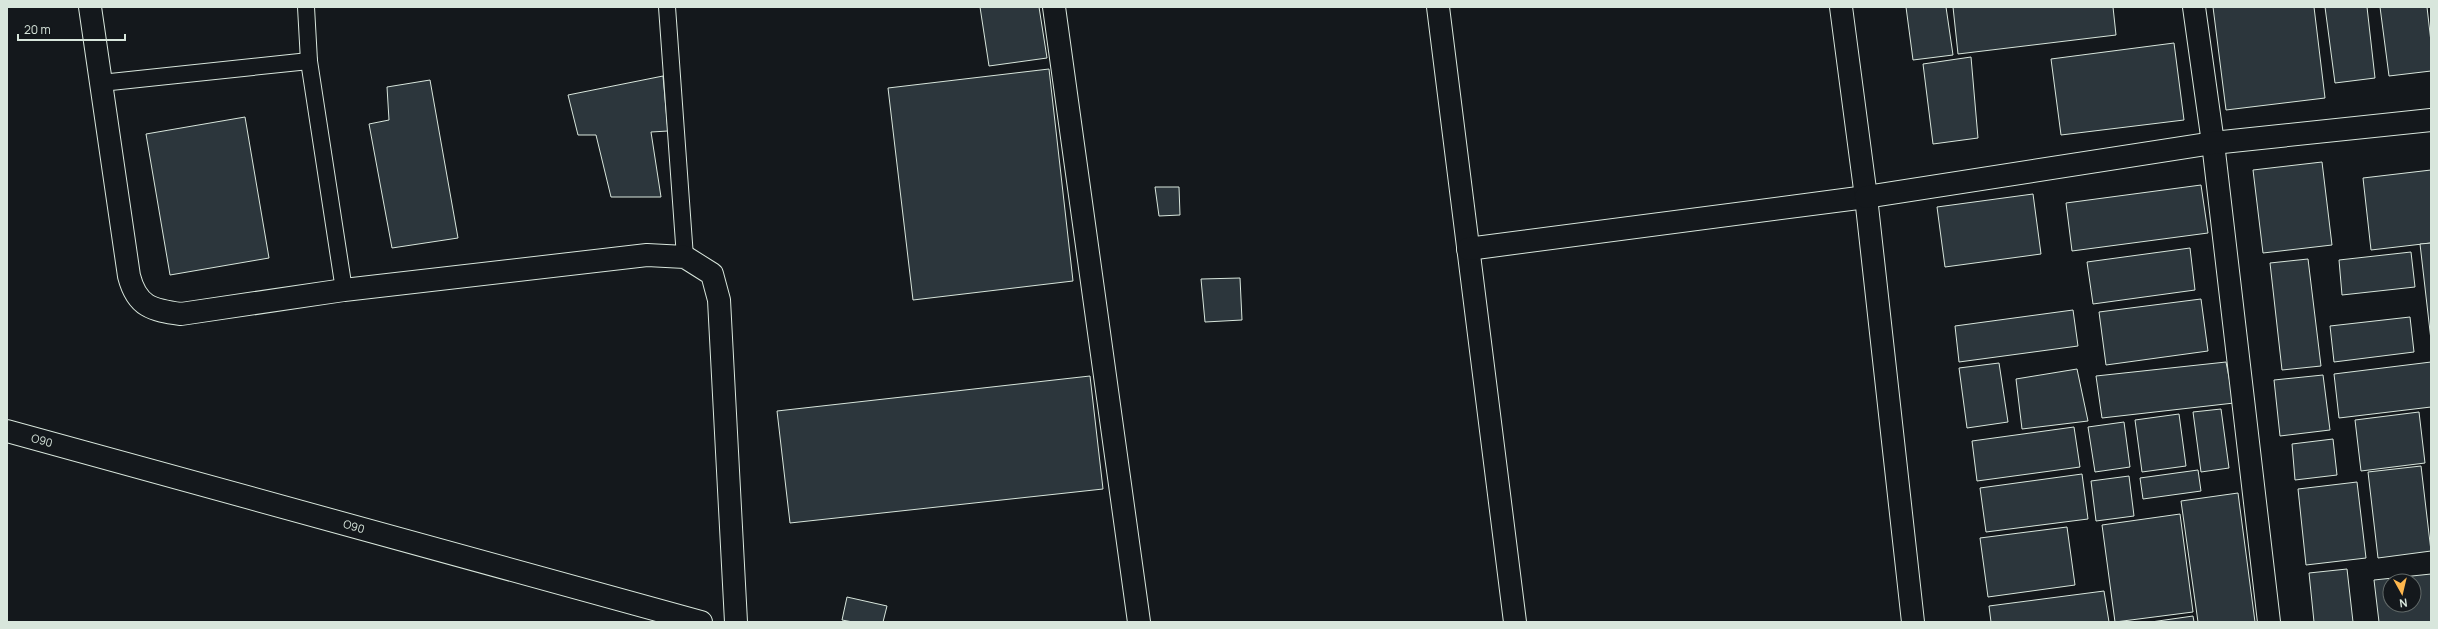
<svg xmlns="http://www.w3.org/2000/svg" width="2438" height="629" viewBox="0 0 2438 629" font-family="Manrope,sans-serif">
	<rect width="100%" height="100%" fill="#14181c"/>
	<g fill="#2c363c" stroke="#d8e6dc" fill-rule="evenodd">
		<polygon points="980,7 1039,7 1047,58 989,66"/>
		<polygon points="1906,7 1946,7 1953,55 1913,60"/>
		<polygon points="1953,7 2113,7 2116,35 1958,54"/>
		<polygon points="2213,7 2314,7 2325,98 2226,110"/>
		<polygon points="2325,7 2367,7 2375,78 2335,83"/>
		<polygon points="2380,7 2427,7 2431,42 2431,71 2389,76"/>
		<polygon points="2174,43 2184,120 2061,135 2051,59"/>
		<polygon points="1971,57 1978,138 1933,144 1923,64"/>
		<polygon points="1049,69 1073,281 913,300 888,88"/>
		<polygon points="663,76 668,131 651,132 661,197 611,197 596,135 578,135 568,95"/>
		<polygon points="430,80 458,238 392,248 369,124 389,120 387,87"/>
		<polygon points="245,117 269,258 170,275 146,134"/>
		<polygon points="2322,162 2332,245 2263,253 2253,170"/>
		<polygon points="2431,170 2431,243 2371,250 2363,178"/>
		<polygon points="2201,185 2208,233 2072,251 2066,203"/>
		<polygon points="1155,187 1179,187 1180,215 1159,216"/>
		<polygon points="2033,194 2041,254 1945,267 1937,207"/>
		<polygon points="2431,243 2431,340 2420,244"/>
		<polygon points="2190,248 2195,290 2093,304 2087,262"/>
		<polygon points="2411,252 2415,287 2342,295 2339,260"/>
		<polygon points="2308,259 2321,366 2282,370 2270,263"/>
		<polygon points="1240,278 1242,320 1205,322 1201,279"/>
		<polygon points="2201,299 2208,351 2106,365 2099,312"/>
		<polygon points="2073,310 2078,346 1959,362 1955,326"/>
		<polygon points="2410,317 2414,352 2334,362 2330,326"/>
		<polygon points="2226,362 2234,403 2102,418 2096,376"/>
		<polygon points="2431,362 2431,407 2339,418 2334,374"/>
		<polygon points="1999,363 2008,422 1967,428 1959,368"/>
		<polygon points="2077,369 2088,421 2022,429 2016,379"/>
		<polygon points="2323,375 2330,430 2280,436 2274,380"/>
		<polygon points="1090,376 1103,489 790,523 777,411"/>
		<polygon points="2221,409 2229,468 2201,472 2193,412"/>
		<polygon points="2419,412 2425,463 2361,471 2355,420"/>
		<polygon points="2179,414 2186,466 2142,472 2135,420"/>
		<polygon points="2124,422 2130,467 2095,472 2088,427"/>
		<polygon points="2074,427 2080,467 1977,481 1972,441"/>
		<polygon points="2333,439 2337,475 2295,480 2292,444"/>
		<polygon points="2421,466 2431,551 2378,558 2368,472"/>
		<polygon points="2198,470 2201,491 2143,499 2140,478"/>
		<polygon points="2082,474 2088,519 1986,532 1980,488"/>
		<polygon points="2129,476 2134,516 2096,521 2091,481"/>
		<polygon points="2357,482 2366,558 2306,565 2298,489"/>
		<polygon points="2238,493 2255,622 2198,622 2181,501"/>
		<polygon points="2180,514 2193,612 2115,622 2102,525"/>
		<polygon points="2067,527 2075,585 1988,597 1980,538"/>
		<polygon points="2347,569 2353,622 2314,622 2309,573"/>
		<path d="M2431,574V622H2379L2374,580ZM2390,581H2414V605H2390Z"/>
		<polygon points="2104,591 2109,622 1991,622 1989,606"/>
		<polygon points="847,597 887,606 883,622 853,622 842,620"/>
		<polygon points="2193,616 2194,622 2151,622"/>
	</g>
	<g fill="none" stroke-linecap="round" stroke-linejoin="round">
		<defs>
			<g id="service">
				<polyline points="306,7 309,61 344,290"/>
				<polyline points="667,7 685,257"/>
				<polyline points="101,83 309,61"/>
			</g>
			<g id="minor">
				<path d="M90,7L129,276C137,307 152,310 181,314L344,290L647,255L685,257L712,274L719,300L736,622"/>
				<polyline points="1054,7 1139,622"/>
				<polyline points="1438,7 1515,622"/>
				<polyline points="2194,7 2213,143 2269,622"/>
				<polyline points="1468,249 1866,197"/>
				<polyline points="7,431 701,622"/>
			</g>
			<g id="tertiary">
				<polyline points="1841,7 1866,197 1913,622"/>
				<polyline points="1866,197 2213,143 2431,120"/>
			</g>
		</defs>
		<use href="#service" stroke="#d8e6dc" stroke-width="18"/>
		<use href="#minor" stroke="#d8e6dc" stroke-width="24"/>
		<use href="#tertiary" stroke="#d8e6dc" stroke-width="24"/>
		<use href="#service" stroke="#14181c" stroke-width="16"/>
		<use href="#minor" stroke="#14181c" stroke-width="22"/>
		<use href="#tertiary" stroke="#14181c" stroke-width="22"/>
	</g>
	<g text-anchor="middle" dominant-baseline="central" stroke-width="3" stroke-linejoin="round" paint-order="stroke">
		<g font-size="11" fill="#d8e6dc" stroke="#14181c">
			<text transform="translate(42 440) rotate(15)">O90</text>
			<text transform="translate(354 526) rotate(16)">O90</text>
		</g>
	</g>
	<rect width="2438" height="629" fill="none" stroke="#d8e6dc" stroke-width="16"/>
	<g transform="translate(2402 593) rotate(172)"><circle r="19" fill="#14181c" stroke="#626a69"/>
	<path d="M0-3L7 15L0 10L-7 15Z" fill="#ffb74d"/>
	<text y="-6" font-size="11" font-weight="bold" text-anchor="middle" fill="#d8e6dc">N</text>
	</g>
	<path d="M18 34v6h107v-6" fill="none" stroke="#d8e6dc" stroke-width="2"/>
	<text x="24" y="34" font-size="12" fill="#d8e6dc" stroke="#14181c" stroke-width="3" paint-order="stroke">20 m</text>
</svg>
